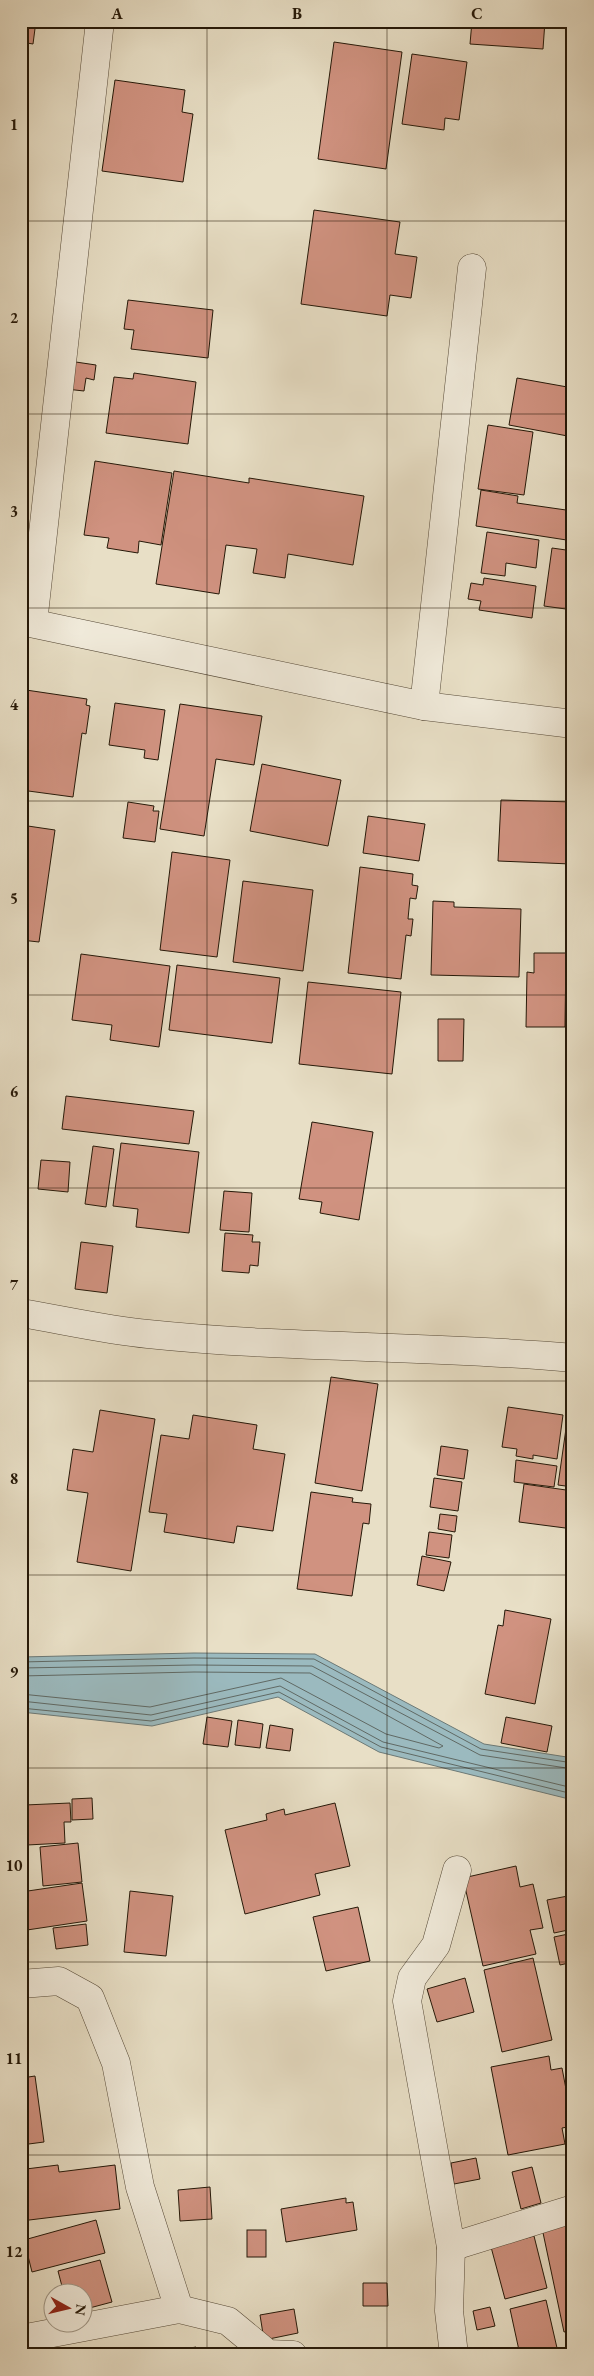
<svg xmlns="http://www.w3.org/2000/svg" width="594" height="2376" viewBox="0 0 594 2376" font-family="'EB Garamond',serif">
	<rect width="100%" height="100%" fill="#e8dfc6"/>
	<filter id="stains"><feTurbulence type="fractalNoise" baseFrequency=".004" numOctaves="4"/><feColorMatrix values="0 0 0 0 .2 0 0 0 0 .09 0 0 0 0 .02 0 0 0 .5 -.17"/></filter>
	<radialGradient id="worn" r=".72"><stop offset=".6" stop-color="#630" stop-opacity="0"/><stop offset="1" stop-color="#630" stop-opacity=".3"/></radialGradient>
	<polygon fill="#9bbabf" stroke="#6c7976" points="194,1653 315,1654 484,1744 573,1758 573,1800 379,1752 278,1697 152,1726 21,1712 21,1657"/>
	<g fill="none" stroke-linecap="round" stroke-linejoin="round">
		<g stroke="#606964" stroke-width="1">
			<polyline points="21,1662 194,1658 314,1659 481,1749 573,1763"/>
			<polyline points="21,1668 194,1665 312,1666 480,1755 573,1769"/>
			<polyline points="21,1676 194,1672 310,1673 443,1746 439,1748 386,1734 281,1678 150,1707 21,1694"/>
			<polyline points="21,1701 151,1715 280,1686 383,1742 573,1788"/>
			<polyline points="21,1708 151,1721 279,1692 381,1747 573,1794"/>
		</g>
	</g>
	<g fill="#d09280" stroke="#251808">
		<polygon points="21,21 36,21 33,44 21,42"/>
		<polygon points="472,21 545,21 543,49 470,44"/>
		<polygon points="334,42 402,52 386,169 318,159"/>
		<polygon points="412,54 467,62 459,120 445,118 444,130 402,124"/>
		<polygon points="115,80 185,90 182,112 193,114 183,182 102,171"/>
		<polygon points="21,98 28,98 21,153"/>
		<polygon points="314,210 400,222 395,254 417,257 411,298 390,295 387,316 301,304"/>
		<polygon points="128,300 213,310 208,358 131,349 134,330 124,329"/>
		<polygon points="69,361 96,365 94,380 86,378 84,391 66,389"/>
		<polygon points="134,373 196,382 188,444 106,433 114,377 133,379"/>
		<polygon points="517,378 573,388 573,437 509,425"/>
		<polygon points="488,425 533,432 524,495 478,489"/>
		<polygon points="95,461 172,473 161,545 139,541 138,553 107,548 109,538 84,535"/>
		<polygon points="174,471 249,483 249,478 364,496 353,565 288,554 285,578 253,573 257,549 226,545 219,594 156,584"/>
		<polygon points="481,490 518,496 517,503 573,511 573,541 476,526"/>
		<polygon points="487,532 539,540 536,568 506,563 505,576 481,573"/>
		<polygon points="552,548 573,551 573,610 544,606"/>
		<polygon points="484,578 536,586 532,618 479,610 481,601 468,599 471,583 483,585"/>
		<polygon points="26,690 87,699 86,705 90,706 86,734 82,733 73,797 21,790 21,724"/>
		<polygon points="115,703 165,710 158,760 144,758 145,750 109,745"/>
		<polygon points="180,704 262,716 254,765 216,759 204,836 160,829"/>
		<polygon points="262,764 341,780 328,846 250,831"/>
		<polygon points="501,800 573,802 571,864 498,861"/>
		<polygon points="128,802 154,806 153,811 159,811 155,842 123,838"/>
		<polygon points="368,816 425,824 419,861 363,853"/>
		<polygon points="21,825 55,830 39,942 21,940"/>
		<polygon points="172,852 230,860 217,957 160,950"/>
		<polygon points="360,867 413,874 412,885 418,886 416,899 410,898 408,919 413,919 411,936 406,935 401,979 348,973"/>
		<polygon points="243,881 313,890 303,971 233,962"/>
		<polygon points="433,901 454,902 454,907 521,909 519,977 431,975"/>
		<polygon points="534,953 566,953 565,1027 526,1027 527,972 534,973"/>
		<polygon points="81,954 170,966 159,1047 110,1040 112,1025 72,1020"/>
		<polygon points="177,965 280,978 272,1043 169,1030"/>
		<polygon points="308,982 401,992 392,1074 299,1064"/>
		<polygon points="438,1019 464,1019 463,1061 438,1061"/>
		<polygon points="66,1096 194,1111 189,1144 62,1129"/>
		<polygon points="312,1122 373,1132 359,1220 320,1213 322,1202 299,1199"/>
		<polygon points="121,1143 199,1152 189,1233 136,1227 138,1209 113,1206"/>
		<polygon points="93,1146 114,1149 106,1207 85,1204"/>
		<polygon points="41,1160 70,1162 68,1192 38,1189"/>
		<polygon points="224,1191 252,1193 249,1232 220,1230"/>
		<polygon points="225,1233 253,1235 252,1242 260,1242 258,1266 250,1265 249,1273 222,1271"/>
		<polygon points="81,1242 113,1246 107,1293 75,1289"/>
		<polygon points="331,1377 378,1384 362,1491 315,1483"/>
		<polygon points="572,1386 573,1386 573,1487 558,1485"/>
		<polygon points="508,1407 563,1415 557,1459 533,1455 533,1459 516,1456 517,1449 502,1447"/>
		<polygon points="100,1410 155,1419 131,1571 77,1562 88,1493 67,1490 73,1449 93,1452"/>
		<polygon points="193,1415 257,1425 253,1449 285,1454 273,1531 237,1526 234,1543 164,1532 167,1514 149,1512 161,1435 189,1439"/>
		<polygon points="441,1446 468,1450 464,1479 437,1475"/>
		<polygon points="516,1460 557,1466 554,1487 514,1482"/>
		<polygon points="434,1478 462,1482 458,1511 430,1507"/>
		<polygon points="524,1484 573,1491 573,1529 519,1522"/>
		<polygon points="311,1492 353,1498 352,1502 371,1504 369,1524 363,1523 352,1596 297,1589"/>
		<polygon points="440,1514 457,1516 455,1532 438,1529"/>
		<polygon points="429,1532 452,1535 449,1558 426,1555"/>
		<polygon points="422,1556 451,1562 444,1591 417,1585"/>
		<polygon points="505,1610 551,1619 535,1704 485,1694 498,1625 503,1626"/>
		<polygon points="207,1717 232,1721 228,1747 203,1744"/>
		<polygon points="506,1717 552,1726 547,1752 501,1743"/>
		<polygon points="238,1720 263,1724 260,1748 235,1745"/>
		<polygon points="270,1725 293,1729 290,1751 266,1748"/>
		<polygon points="92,1798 93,1819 72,1820 72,1799"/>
		<polygon points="70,1803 71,1822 64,1822 65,1843 27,1845 25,1805"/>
		<polygon points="335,1803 350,1866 315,1874 320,1895 245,1914 225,1830 267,1820 266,1814 284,1809 285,1815"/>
		<polygon points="78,1843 82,1882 43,1886 40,1847"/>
		<polygon points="516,1866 520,1887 533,1884 543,1928 530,1930 536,1954 483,1966 463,1878"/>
		<polygon points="82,1883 87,1921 27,1930 21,1892"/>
		<polygon points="130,1891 173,1896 166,1956 124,1952"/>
		<polygon points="573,1895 573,1929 554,1933 547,1900"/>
		<polygon points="358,1907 370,1961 326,1971 313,1917"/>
		<polygon points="86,1924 88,1945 56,1949 53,1928"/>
		<polygon points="573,1933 573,1962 560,1965 554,1937"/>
		<polygon points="533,1958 552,2040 502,2052 484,1970"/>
		<polygon points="465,1978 474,2012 437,2022 427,1989"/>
		<polygon points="573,1994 573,2024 567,1995"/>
		<polygon points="549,2056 551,2070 562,2068 573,2126 562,2128 565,2144 508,2155 491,2067"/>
		<polygon points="21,2076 22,2078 35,2076 44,2142 21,2145"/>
		<polygon points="476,2158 480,2179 454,2184 451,2163"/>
		<polygon points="58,2165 59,2172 115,2165 120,2209 21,2221 21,2177 27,2176 26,2169"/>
		<polygon points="532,2167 541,2203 521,2209 512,2172"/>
		<polygon points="210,2187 212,2219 180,2221 178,2190"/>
		<polygon points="346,2198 346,2203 353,2202 357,2230 286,2242 281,2209"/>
		<polygon points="96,2220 105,2253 32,2272 24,2240"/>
		<polygon points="573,2221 573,2330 564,2332 542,2228"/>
		<rect x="247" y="2230" width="19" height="27"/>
		<polygon points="534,2236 547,2288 505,2299 491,2247"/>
		<polygon points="100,2260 112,2302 82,2310 82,2294 64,2294 58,2271"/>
		<polygon points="363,2283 387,2283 388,2306 363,2306"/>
		<polygon points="546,2300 557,2348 520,2355 510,2309"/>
		<polygon points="490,2307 495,2326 477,2330 473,2311"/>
		<polygon points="294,2309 298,2333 264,2340 260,2315"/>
		<polygon points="196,2347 198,2355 151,2355"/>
	</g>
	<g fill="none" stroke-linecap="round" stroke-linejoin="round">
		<defs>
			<g id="minor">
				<polyline points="21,621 424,706 573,724"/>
				<polyline points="33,623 100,21"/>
				<polyline points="424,706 472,268"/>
				<path d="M21,1313C63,1320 106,1330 148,1334C290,1349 432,1345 573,1358"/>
				<polyline points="21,1984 59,1981 90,1998 116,2063 140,2187 179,2309"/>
				<polyline points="451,2247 573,2209"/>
				<polyline points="21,2339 179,2309 228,2321 268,2354 293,2355"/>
				<polyline points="454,2355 449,2311 451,2247 407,2001 412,1978 436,1945 457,1870"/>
			</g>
		</defs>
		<use href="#minor" stroke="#564a38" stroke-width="29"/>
		<use href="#minor" stroke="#f0eada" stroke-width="28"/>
	</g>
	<path fill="none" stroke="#251808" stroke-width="1" stroke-opacity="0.55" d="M207,21V2355M387,21V2355M21,221H573M21,414H573M21,608H573M21,801H573M21,995H573M21,1188H573M21,1381H573M21,1575H573M21,1768H573M21,1962H573M21,2155H573"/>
	<rect width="594" height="2376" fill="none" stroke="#e8dfc6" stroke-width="55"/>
	<g transform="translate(68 2308) rotate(98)"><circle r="24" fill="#f0eada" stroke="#9f9686"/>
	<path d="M0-4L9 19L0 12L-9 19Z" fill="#8f2418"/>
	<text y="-8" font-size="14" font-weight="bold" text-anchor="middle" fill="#251808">N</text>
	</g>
	<rect x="28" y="28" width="538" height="2320" fill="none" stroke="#251808" stroke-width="2"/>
	<g font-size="16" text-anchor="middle" font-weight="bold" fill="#251808">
		<text x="117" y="19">A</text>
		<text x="297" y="19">B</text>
		<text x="477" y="19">C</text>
		<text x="14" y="130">1</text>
		<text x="14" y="323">2</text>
		<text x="14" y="517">3</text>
		<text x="14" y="710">4</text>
		<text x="14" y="904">5</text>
		<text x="14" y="1097">6</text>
		<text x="14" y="1290">7</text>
		<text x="14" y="1484">8</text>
		<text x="14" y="1677">9</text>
		<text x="14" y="1871">10</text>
		<text x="14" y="2064">11</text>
		<text x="14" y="2257">12</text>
	</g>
	<rect width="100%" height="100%" filter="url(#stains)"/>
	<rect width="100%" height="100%" fill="url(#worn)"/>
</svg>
